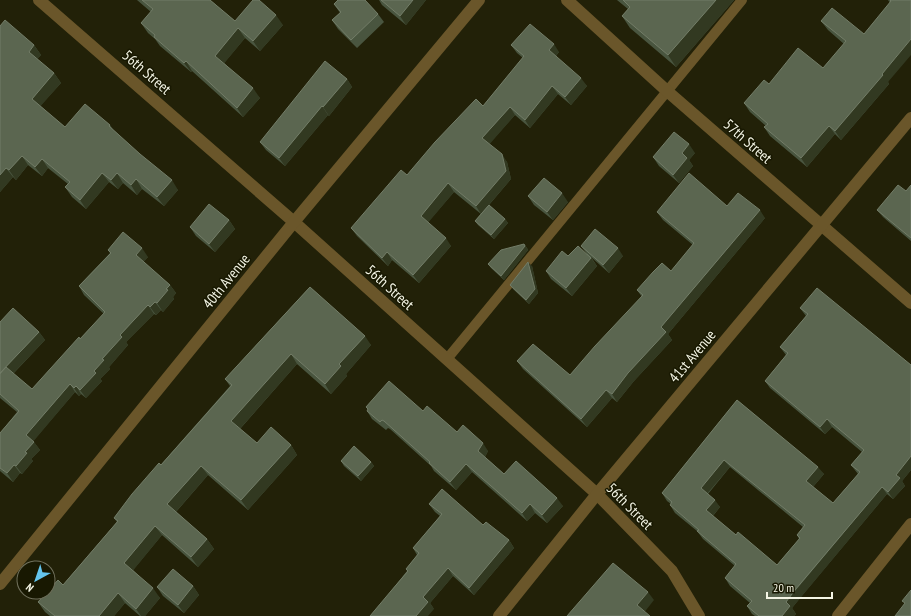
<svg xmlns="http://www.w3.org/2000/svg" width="911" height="616" viewBox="0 0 911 616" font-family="'PT Sans Narrow',sans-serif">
	<rect width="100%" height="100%" fill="#222108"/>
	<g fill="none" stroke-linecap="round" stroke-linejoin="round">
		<polyline stroke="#6a562a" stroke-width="10" points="447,359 742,0"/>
		<g stroke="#6a562a" stroke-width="12">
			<polyline points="39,0 294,222 597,494 672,571 699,616"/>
			<polyline points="567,0 667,91 911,303"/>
			<polyline points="0,584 294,222 479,0"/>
			<polyline points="499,616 597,494 911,118"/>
			<polyline points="838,616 911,524"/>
		</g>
	</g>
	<g fill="#49553f" fill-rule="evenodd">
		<polygon points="137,0 210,0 235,21 283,25 260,51 245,38 224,63 260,98 243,117 192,71 191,72 160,46 155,39 148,33 141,23 151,12"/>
		<polygon points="379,0 426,0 406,25 382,5"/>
		<polygon points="617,0 734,0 676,67 630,28 622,16 628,9"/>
		<polygon points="888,0 911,0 888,82 889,84 841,140 835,134 807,167 770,136 764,127 766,126 750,112 744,103 769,84 823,68 844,44 828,30 821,21 864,34 890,3"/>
		<polygon points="334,4 378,14 384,22 357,48 338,29 332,20 340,13"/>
		<polygon points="0,26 34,45 41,55 37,59 54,73 61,83 40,106 65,127 110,125 114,131 178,190 164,206 142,189 137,195 123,183 118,189 109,182 86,209 72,197 65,187 68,184 48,168 42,176 28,165 16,180 13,177 0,192"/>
		<polygon points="511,45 559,52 556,56 587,86 571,105 558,94 530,128 515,115 489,144 507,162 511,179 489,205 505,219 508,223 494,239 478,225 475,221 481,214 454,192 428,222 451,246 419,283 392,260 388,266 357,236 351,228 407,175 483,106 523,58 517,53"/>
		<polygon points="347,79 352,87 329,116 328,115 285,166 266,150 260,142"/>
		<polygon points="695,153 689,160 693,166 679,183 659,166 653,157"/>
		<polygon points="911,185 911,241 883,217 877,210 906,191"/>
		<polygon points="528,196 568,202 553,220 534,205"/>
		<polygon points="727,206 765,218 668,334 672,340 634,381 617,402 612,398 587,427 523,369 517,361 570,375 642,297 637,290 671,271 693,245 663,220 657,212"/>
		<polygon points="229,220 235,229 215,252 196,236 190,227"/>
		<polygon points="524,244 527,248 528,250 504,280 491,268 488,264"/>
		<polygon points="581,246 623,256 609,273 591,257 597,266 572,296 551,279 546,271 568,256 587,254"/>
		<polygon points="108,250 148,257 143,262 170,285 176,293 173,297 174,299 163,312 161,310 156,315 154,314 126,342 128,345 109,367 110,369 100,379 102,381 86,398 81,394 79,396 75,392 33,441 40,450 31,459 33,461 22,474 20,473 13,482 0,471 0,433 17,412 0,398 0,322 39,332 45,340 13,374 32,389 104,314 84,295 79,286 110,253"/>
		<polygon points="532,266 538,293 529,304 513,289 510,285"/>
		<polygon points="310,287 371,345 346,374 347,376 331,394 297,364 240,429 257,443 291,445 297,455 248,510 208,475 176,512 207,539 214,549 198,567 162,535 133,570 160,598 145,616 140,616 125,603 114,616 50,616 45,612 38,602 63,585 117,522 114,518 230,386 225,379"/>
		<path d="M800,308L911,365V470L902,481L905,486L893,499L887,494L800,598L792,608L796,614L794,616H755L752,614L747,606L750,603L730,586L725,578L735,566L703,539L697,531L675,513L670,505L671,504L667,501L662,493L737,400L824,474L813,487L833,503L858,474L851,465L862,452L832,427L825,434L770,388L765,381L786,355L780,347L806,316ZM730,467L803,527L797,535L799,539L777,565L736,535L713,516L720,507L708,494Z"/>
		<polygon points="366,407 423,411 488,451 485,457 504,474 563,506 547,523 535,513 527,521 472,472 456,490 434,471 431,466 390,429 388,428 386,430 372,419 367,411 368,410"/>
		<polygon points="341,461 371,462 374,466 361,481 344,466"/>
		<polygon points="429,504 483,525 509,540 514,548 474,595 453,576 430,603 434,609 391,591 407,571 406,569 417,555 413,548 440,516 435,512"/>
		<polygon points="193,586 199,595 184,613 163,596 157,587"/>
	</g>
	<g fill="#323921">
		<polygon points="413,0 426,0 406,25 400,16"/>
		<polygon points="716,0 734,0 676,67 668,55"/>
		<polygon points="276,15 283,25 260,51 253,41"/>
		<polygon points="238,28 245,38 222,66 215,56"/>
		<polygon points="911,39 911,55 888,82 889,84 841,140 835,131"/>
		<polygon points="554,44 559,52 554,58 549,50"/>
		<polygon points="34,45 41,55 35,61 29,52"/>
		<polygon points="186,61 192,71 191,72 184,63"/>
		<polygon points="54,73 61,83 38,109 32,99"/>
		<polygon points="581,78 587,86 571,105 565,97"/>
		<polygon points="347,79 352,87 329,116 323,107"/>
		<polygon points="552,86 558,94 530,128 525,120"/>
		<polygon points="253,88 260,98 243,117 237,108"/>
		<polygon points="322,106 328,115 285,166 279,158"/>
		<polygon points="510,107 515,115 488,146 482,138"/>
		<polygon points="829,126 835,134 807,167 801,158"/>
		<polygon points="689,144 695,153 689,160 693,166 679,183 673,175 682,153"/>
		<polygon points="502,154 507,162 511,179 481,214 476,206"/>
		<polygon points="22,156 28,165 16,180 9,170"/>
		<polygon points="42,159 48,168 42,176 35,167"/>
		<polygon points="6,168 13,177 0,192 0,175"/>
		<polygon points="102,173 109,182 86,209 80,200"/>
		<polygon points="117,173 123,183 118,189 111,180"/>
		<polygon points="136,179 142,189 137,195 131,185"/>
		<polygon points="172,180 178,190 164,206 157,197"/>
		<polygon points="448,183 454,192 427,224 421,216"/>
		<polygon points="562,193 568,202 553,220 547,212"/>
		<polygon points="760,210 765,218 668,334 672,340 634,381 617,402 612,394 661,327"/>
		<polygon points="505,219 508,223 494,239 491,235"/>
		<polygon points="229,220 235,229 215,252 209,244"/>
		<polygon points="446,238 451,246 419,283 413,275"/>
		<polygon points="524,244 527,248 528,250 504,280 501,276"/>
		<polygon points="142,248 148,257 142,264 136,255"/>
		<polygon points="618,248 623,256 609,273 603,265"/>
		<polygon points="387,252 392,260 388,266 382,258"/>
		<polygon points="591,258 597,266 572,296 566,288"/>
		<polygon points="528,262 532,266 538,293 529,304 526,300"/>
		<polygon points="170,285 176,293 173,297 174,299 163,312 157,303"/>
		<polygon points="155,302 161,310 156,315 150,307"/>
		<polygon points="148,305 154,314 126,342 128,345 109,367 110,369 100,379 102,381 86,398 80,390 120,335"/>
		<polygon points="39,332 45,340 5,382 0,374 0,373"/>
		<polygon points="365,336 371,345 346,374 347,376 331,394 325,384 339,364"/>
		<polygon points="291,354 297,364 238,431 231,421"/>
		<polygon points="70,384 75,392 32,443 26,435"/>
		<polygon points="76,386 81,394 79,396 74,388"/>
		<polygon points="606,390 612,398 587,427 581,419"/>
		<polygon points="827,419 832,427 825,434 820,427"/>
		<polygon points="34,442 40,450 31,459 33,461 22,474 16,466 25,452"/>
		<polygon points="483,443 488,451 484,459 478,451"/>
		<polygon points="291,445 297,455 248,510 241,500"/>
		<polygon points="911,456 911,470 902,481 905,486 893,499 888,492 896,475"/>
		<polygon points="724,460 730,467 706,495 701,488"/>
		<polygon points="371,462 374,466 361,481 358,476"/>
		<polygon points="466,464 472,472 456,490 450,482"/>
		<polygon points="14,465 20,473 13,482 7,473"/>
		<polygon points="201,466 208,475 174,514 167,504"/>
		<polygon points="818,467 824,474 812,488 806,481"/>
		<polygon points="882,487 887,494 792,608 796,614 794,616 782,616 786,602"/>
		<polygon points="557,498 563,506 547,523 542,515"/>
		<polygon points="715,500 720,507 711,518 706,510"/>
		<polygon points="530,504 535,513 527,521 522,513"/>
		<polygon points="155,526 162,535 131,573 124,563"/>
		<polygon points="207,539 214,549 198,567 191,557"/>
		<polygon points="509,540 514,548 474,595 469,588"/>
		<polygon points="448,568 453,576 430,603 434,609 428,616 416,616 423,597"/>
		<polygon points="193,586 199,595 184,613 178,605"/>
		<polygon points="153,588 160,598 145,616 141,616 136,609"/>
		<polygon points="648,592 654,600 643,614 637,605"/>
		<polygon points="118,593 125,603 114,616 99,616"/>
	</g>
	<g fill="#5b6650" stroke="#737d68" fill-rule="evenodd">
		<polygon points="142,0 210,0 235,21 253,0 259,0 276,15 253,41 238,28 215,56 253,88 237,108 186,61 184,63 154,37 155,35 141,23 153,9"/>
		<polygon points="338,0 365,0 378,14 351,40 332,20 341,12 334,4"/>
		<polygon points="381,0 413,0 400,16"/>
		<polygon points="623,0 716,0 668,55 622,16 630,7"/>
		<polygon points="890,0 911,0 911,39 882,74 883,75 835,131 829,126 801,158 764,127 768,124 744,103 764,80 769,84 798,48 823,68 846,41 821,21 832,8 864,34 891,1"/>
		<polygon points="5,20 34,45 29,52 54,73 32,99 65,127 85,104 110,125 109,126 140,154 172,180 157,197 136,179 131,185 117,173 111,180 102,173 80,200 65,187 70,182 42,159 35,167 22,156 9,170 6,168 0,175 0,26"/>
		<polygon points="530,24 554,44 549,50 581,78 565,97 552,86 525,120 510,107 482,138 502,154 506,171 476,206 448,183 421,216 446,238 413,275 387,252 382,258 351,228 401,170 407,175 435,142 476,99 483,106 524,56 511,45"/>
		<polygon points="325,61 347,79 323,107 322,106 279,158 260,142"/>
		<polygon points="674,132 689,144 682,153 687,158 673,175 653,157"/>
		<polygon points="689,173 727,206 738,193 760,210 661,327 666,332 628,373 612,394 606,390 581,419 517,361 533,344 570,375 595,346 643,295 637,290 653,272 662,263 671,271 694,243 657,212"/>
		<polygon points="544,178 562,193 547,212 528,196"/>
		<polygon points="898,185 906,191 911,185 911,238 877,210"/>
		<polygon points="209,204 229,220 209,244 190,227"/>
		<polygon points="489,205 505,219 491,235 475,221"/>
		<polygon points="595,229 618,248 603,265 581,246"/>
		<polygon points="123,232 142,248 136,255 170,285 166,289 168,290 157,303 155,302 150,307 148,305 120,335 122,337 102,359 104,360 94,371 96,373 80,390 76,386 74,388 70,384 26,435 34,442 25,452 27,453 16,466 14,465 7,473 0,468 0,433 19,411 0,394 0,374 6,367 32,389 79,337 80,339 105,312 79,286 111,253 108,250"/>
		<polygon points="524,244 525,246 501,276 488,264 501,250"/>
		<polygon points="578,246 591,258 566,288 546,271 562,251 568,256"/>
		<polygon points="528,262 535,289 526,300 510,285"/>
		<polygon points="310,287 365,336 339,364 341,366 325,384 291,354 231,421 257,443 271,427 291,445 241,500 201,466 167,504 207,539 191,557 155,526 124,563 153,588 136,609 118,593 99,616 55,616 38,602 47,592 48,592 48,591 58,580 63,585 118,521 114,518 132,494 159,463 161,465 232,385 225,379"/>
		<path d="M817,288L911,365V456L896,475L900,478L888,492L882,487L795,590L786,602L790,606L782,616H759L747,606L752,601L725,578L736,564L697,531L699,530L670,505L672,502L662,493L737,400L818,467L806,481L833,503L860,472L851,465L864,450L827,419L820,427L765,381L788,353L780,347L808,314L800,308ZM724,460L805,525L797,535L800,538L777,565L738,532L736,535L706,510L715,500L701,488Z"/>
		<polygon points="13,308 39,332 0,373 0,322"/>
		<polygon points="389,381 423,411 427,406 457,432 463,425 483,443 478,451 504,474 516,461 557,498 542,515 530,504 522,513 466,464 450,482 429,463 430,462 384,421 382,420 380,422 367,411 368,409 366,407"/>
		<polygon points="354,446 371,462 358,476 341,461"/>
		<polygon points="442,489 483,525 486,522 509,540 469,588 448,568 423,597 428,602 416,616 370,616 391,591 408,571 406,569 419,553 413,548 442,514 429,504"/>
		<polygon points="613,563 648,592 637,605 650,616 567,616"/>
		<polygon points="173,569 193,586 178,605 157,587"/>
		<polygon points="911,590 911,616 895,616 905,603 902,601"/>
	</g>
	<g text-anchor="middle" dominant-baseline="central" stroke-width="3" stroke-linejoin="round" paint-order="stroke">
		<g font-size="15" fill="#f4f5e5" stroke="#181801">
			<text transform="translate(147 72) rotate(41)">56th Street</text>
			<text transform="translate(748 141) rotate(41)">57th Street</text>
			<text transform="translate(226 281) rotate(-51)">40th Avenue</text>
			<text transform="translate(390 287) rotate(42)">56th Street</text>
			<text transform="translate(692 356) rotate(-50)">41st Avenue</text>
			<text transform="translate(630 506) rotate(45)">56th Street</text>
		</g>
	</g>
	<g transform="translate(36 580) rotate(220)"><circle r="19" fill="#181801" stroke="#70705c"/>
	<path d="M0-3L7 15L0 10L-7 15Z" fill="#64c5ee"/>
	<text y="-6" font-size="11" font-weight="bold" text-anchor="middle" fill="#f4f5e5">N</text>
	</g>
	<path d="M767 592v6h65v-6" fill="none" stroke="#f4f5e5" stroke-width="2"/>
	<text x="773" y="592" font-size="12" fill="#f4f5e5" stroke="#181801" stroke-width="3" paint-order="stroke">20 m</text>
</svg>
